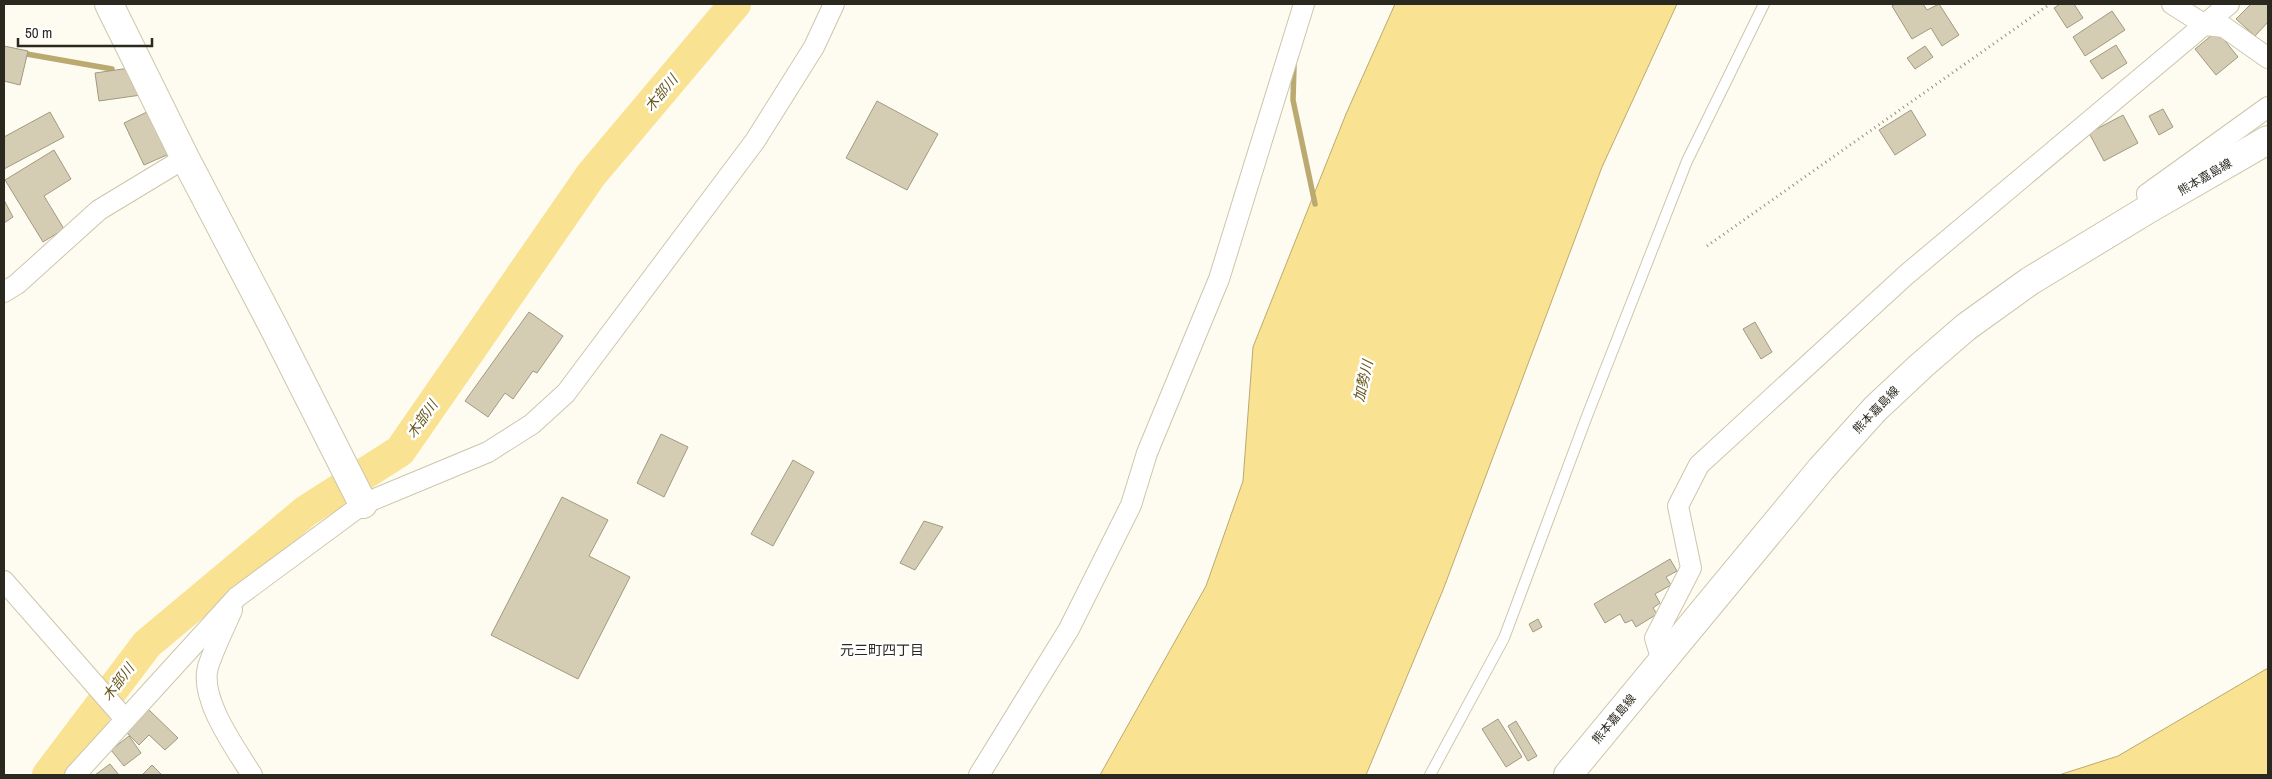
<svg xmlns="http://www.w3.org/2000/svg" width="2272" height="779" viewBox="0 0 2272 779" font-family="'Archivo Narrow','Noto Sans JP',sans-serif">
	<rect width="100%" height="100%" fill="#fefbf1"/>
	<g fill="#f9e292" stroke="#bbaa70">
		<polygon points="1395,4 1677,4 1602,167 1443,590 1366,775 1100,775 1206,586 1243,481 1253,347 1346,114"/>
		<polygon points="2268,668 2268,775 2059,775 2118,756"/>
	</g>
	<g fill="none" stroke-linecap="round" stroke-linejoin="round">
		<g stroke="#bbaa70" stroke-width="5.5">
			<polyline points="21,53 112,69"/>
			<polyline points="1294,66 1293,100 1315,204"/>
		</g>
		<polyline stroke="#f9e292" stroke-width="32" points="48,775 147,644 306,511 400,451 591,175 735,4"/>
	</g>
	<g fill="#d4cdb3" stroke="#a19a81">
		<polygon points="1895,4 1923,4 1927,10 1939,4 1959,35 1942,46 1931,28 1912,39 1892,6"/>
		<polygon points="2060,4 2074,4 2083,18 2067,28 2054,8"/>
		<polygon points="2251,4 2268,4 2268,22 2255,36 2236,19"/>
		<polygon points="2112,11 2125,30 2085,56 2073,37"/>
		<polygon points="2217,31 2238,57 2216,75 2195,49"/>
		<polygon points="2116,45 2127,63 2102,79 2090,61"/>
		<polygon points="4,46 28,51 20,85 4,81"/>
		<polygon points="1925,46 1933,57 1915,69 1907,58"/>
		<polygon points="137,67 141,95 99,101 95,73"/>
		<polygon points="877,101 938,134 907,190 846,158"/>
		<polygon points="2163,109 2173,127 2159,135 2149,116"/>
		<polygon points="1911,110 1926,135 1895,155 1879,130"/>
		<polygon points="149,111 169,154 144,165 124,123"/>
		<polygon points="50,112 64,137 4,169 4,137"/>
		<polygon points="2123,115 2138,143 2104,161 2089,133"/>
		<polygon points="54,150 71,179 44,196 64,229 43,242 5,180"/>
		<polygon points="4,200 13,217 4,223"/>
		<polygon points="529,312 563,336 537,373 533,371 513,399 505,393 488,417 465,401"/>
		<polygon points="1755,322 1772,352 1761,359 1743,329"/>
		<polygon points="661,434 688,447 664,497 637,483"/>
		<polygon points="793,460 814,472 773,546 751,534"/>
		<polygon points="562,497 608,520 589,556 630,577 578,679 491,635"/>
		<polygon points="924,521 943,527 915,570 900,563"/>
		<polygon points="1670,559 1677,571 1666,577 1671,585 1655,594 1660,603 1653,608 1657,614 1636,627 1632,620 1625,623 1620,614 1605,623 1594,604"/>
		<polygon points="1538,619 1542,627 1533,632 1529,624"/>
		<polygon points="146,707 178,738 165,750 149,735 139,745 124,730"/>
		<polygon points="1498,719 1522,757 1506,767 1482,729"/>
		<polygon points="1516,721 1537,756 1528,761 1508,726"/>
		<polygon points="129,736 141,753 124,766 111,750"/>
		<polygon points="110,764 119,775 95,775"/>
		<polygon points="152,765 162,775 142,775"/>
	</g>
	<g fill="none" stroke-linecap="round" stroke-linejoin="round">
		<defs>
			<polyline id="lane" points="1430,775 1504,638 1587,416 1687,161 1764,4"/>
			<g id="street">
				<polyline points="2172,4 2205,25 2224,27 2268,58"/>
				<polyline points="2150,208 2147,194 2268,107"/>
				<polyline points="4,292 17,284 99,210 185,158"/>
				<polyline points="4,581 125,719"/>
				<path d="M232,610C224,629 214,648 208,667C199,699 236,749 252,775"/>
				<polyline points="1662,661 1655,638 1691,568 1678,506 1699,465 1906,275 2229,4"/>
				<polyline points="75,775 237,597 363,504 488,452 532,424 566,393 755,141 814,47 834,4"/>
				<polyline points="979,775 1069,629 1131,505 1147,453 1219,279 1304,4"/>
			</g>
			<polyline id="secondary" points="109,4 185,158 274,328 363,504"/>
			<polyline id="primary" points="1568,775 1821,469 1875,409 1922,365 1966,327 2030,281 2150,208 2268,140"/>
		</defs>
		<use href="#lane" stroke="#cdc6ac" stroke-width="12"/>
		<use href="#street" stroke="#cdc6ac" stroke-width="22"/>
		<use href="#secondary" stroke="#cdc6ac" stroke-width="30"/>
		<use href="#primary" stroke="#cdc6ac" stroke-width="30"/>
		<polyline stroke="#928f85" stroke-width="3" stroke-dasharray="1 4" stroke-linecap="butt" points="1707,246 2050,4"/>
		<use href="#lane" stroke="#fff" stroke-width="10"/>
		<use href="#street" stroke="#fff" stroke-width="20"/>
		<use href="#secondary" stroke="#fff" stroke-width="28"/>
		<use href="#primary" stroke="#fff" stroke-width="28"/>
	</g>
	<g text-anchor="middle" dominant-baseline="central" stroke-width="5" stroke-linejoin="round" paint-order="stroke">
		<g font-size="12" fill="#2b291f" stroke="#fff">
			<text transform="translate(2205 177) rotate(-30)">熊本嘉島線</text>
			<text transform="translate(1876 410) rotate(-46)">熊本嘉島線</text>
			<text transform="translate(1614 719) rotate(-50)">熊本嘉島線</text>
		</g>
		<g font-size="14" font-style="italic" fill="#66561b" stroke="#fff">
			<text transform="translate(661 93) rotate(-50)">木部川</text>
			<text transform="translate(1363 381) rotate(-77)">加勢川</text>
			<text transform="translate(422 419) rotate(-55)">木部川</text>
			<text transform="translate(118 682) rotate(-53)">木部川</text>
		</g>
		<g font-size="14" fill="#2b291f" stroke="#fff">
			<text x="882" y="650">元三町四丁目</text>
		</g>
	</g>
	<rect width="2272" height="779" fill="none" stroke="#2b291f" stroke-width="10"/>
	<path d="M18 38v8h134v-8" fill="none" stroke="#2b291f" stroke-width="2.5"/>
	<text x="25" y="38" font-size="15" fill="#2b291f" stroke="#ffffff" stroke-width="4" paint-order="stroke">50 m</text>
</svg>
